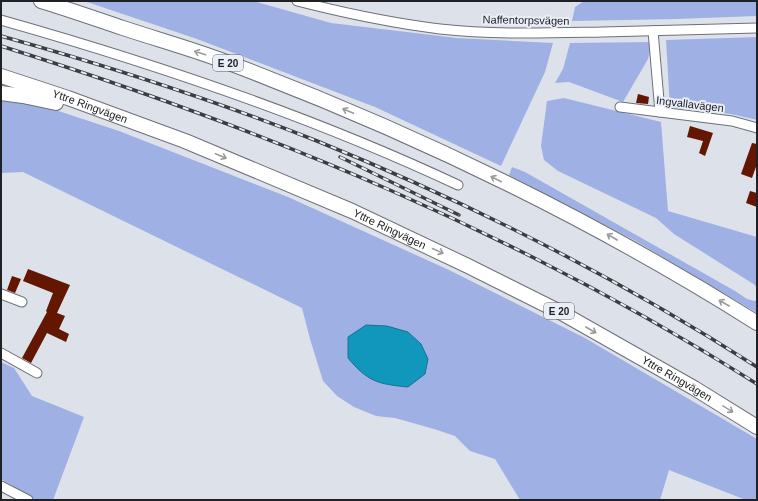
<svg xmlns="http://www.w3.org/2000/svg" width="758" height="501" viewBox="0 0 758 501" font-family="Helvetica,sans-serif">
	<rect width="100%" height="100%" fill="#dde1ea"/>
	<g fill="#9fb1e4">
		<polygon points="84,1 253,1 331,23 457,38 553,43 545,72 501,166 375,107 197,39"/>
		<polygon points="584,1 757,1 757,16 677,19 572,21 575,7"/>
		<polygon points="757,37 757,120 731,114 670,108 666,40"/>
		<polygon points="652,42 648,59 623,102 569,82 555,83 563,69 570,43"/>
		<polygon points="1,92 119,131 288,197 449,270 585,338 757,439 757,500 746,500 669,470 660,500 520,500 495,459 470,451 455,436 434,429 395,418 376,416 354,407 337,396 323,381 310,339 302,308 23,172 1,173"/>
		<polygon points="564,98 661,122 668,211 757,237 757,289 755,285 674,234 656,218 558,171 544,160 541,146 547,101"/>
		<polygon points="512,167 525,172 735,291 747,299 755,301 757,299 757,313 634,240 509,175"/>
		<polygon points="1,362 14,368 32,396 84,417 53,500 36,500 1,479"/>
	</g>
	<path fill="#1197bb" stroke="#16748e" d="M366,325L387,326L408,332L421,344L428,359L425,374L408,387C378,384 368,382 348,358V337Z"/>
	<g fill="#631600">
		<polygon points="638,94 649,97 648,104 636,103"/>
		<polygon points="690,126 713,133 705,156 699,153 703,141 687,137"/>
		<polygon points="752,143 757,144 757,164 752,178 741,174"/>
		<polygon points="750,191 757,193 757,207 746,203"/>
		<polygon points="28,269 70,285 57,313 65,316 59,329 69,334 66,342 47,333 31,363 22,358 47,312 46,311 53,293 23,281"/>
		<polygon points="12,276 21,279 15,293 7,290"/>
	</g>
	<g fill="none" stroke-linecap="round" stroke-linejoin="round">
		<defs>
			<g id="minor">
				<path d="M297,1C344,13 391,23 440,29C494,35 548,33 603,32C654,31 706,29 757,28"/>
				<path d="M1,20C157,64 311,116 458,185"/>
				<polyline points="653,31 660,112"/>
				<polyline points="620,107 732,121 757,128"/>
				<polyline points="1,294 22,302"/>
				<polyline points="1,353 37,373"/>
				<polyline points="1,486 28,500"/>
			</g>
			<g id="highway">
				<path d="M41,1C68,9 96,19 123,28C156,39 189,48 221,60C408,130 589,217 757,323"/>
				<path id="s1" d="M1,76L68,98L185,141L352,211L468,266L560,312L694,388L757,427"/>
				<polyline points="1,93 23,96 56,103"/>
			</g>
		</defs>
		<use href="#minor" stroke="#6d7078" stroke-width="11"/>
		<use href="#highway" stroke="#6d7078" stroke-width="16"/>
		<use href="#minor" stroke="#fff" stroke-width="9"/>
		<use href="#highway" stroke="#fff" stroke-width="14"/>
		<defs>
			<g id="rail">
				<path d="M1,36C108,66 214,100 317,141C470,203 618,278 757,367"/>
				<path d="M1,46C268,130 520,234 757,384"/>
				<polyline points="340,157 459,215"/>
			</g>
		</defs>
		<use href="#rail" stroke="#3b3d41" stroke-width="3.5"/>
		<use href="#rail" stroke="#eaeef7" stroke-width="2" stroke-dasharray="6" stroke-linecap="butt"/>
	</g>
	<defs><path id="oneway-shaft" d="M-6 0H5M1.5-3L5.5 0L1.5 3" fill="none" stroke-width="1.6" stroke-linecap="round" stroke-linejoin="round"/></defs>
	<g stroke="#9b9b9d">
		<use href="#oneway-shaft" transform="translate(200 53) rotate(-162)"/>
		<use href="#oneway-shaft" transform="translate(348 111) rotate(-157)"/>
		<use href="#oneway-shaft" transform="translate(221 156) rotate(23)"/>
		<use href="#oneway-shaft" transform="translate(496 179) rotate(-153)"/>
		<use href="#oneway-shaft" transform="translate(612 237) rotate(-150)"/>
		<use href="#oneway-shaft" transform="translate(438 251) rotate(25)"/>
		<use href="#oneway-shaft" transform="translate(724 303) rotate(-150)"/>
		<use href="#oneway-shaft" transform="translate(591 330) rotate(30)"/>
		<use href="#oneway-shaft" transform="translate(728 409) rotate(31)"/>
	</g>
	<g text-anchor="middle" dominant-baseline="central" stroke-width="4" stroke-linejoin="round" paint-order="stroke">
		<g fill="#eaeef7" stroke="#5d5e64" stroke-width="1">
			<rect x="213" y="55" width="30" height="16" rx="3"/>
			<rect x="544" y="303" width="30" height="16" rx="3"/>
		</g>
		<g font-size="10" font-weight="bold" fill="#202125">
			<text x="228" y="63">E 20</text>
			<text x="559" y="311">E 20</text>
		</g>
		<g font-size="11" fill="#202125" stroke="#eaeef7">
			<text transform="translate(526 20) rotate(1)">Naffentorpsvägen</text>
			<text transform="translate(690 104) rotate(7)">Ingvallavägen</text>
			<text stroke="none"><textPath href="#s1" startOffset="94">Yttre Ringvägen</textPath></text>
			<text stroke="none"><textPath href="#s1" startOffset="418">Yttre Ringvägen</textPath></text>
			<text stroke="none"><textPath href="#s1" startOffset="742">Yttre Ringvägen</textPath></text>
		</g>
	</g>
	<rect width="758" height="501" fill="none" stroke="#202125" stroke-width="4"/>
</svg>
